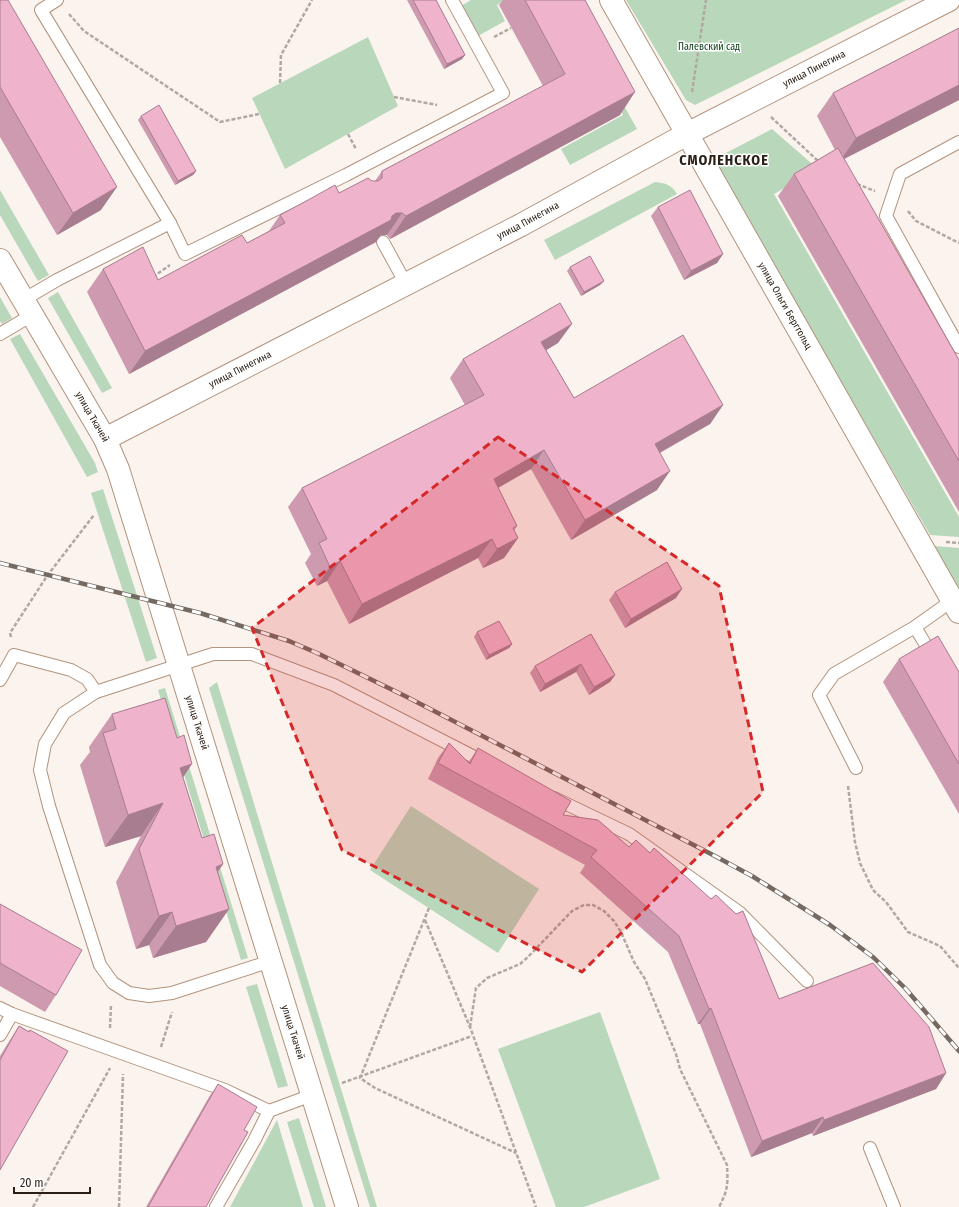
<svg xmlns="http://www.w3.org/2000/svg" width="959" height="1207" viewBox="0 0 959 1207" font-family="'Fira Sans Condensed',sans-serif">
	<rect width="100%" height="100%" fill="#faf3ee"/>
	<g fill="#b9d8bb">
		<polygon points="471,0 505,0 497,5 505,21 478,36 461,6"/>
		<polygon points="559,0 565,0 637,129 570,165 561,149 623,115"/>
		<polygon points="626,0 906,0 695,105 686,100"/>
		<polygon points="368,37 398,106 285,169 252,98"/>
		<polygon points="772,129 818,169 774,194 959,517 959,537 930,535 719,171 717,162 720,156"/>
		<path d="M655,182C665,183 672,185 677,194L555,260L544,240Z"/>
		<polygon points="0,190 49,275 38,281 0,215"/>
		<polygon points="58,292 112,388 102,393 48,298"/>
		<polygon points="0,297 12,318 2,324 0,321"/>
		<polygon points="20,334 95,463 98,472 87,477 10,339"/>
		<polygon points="103,489 157,658 146,662 91,493"/>
		<polygon points="934,546 959,548 959,590"/>
		<polygon points="217,682 377,1207 370,1207 209,688"/>
		<polygon points="165,688 248,958 241,960 158,690"/>
		<polygon points="411,806 539,889 498,953 370,870"/>
		<polygon points="257,984 288,1086 278,1088 246,987"/>
		<polygon points="600,1012 660,1179 584,1207 556,1207 498,1049"/>
		<polygon points="299,1118 326,1207 314,1207 287,1122"/>
		<polygon points="277,1120 303,1207 230,1207"/>
	</g>
	<g fill="none" stroke-linecap="round" stroke-linejoin="round">
		<defs>
			<g id="service">
				<polyline points="57,0 41,10 170,223 185,254 346,175 503,93 452,0"/>
				<polyline points="959,142 900,174 886,216 959,347"/>
				<polyline points="383,242 406,284"/>
				<polyline points="23,300 57,280 170,223"/>
				<polyline points="0,334 32,315"/>
				<polyline points="915,627 933,657"/>
				<polyline points="0,680 14,655 71,670 87,679 96,692"/>
				<polyline points="856,768 819,695 834,674 915,627 953,600"/>
				<polyline points="554,798 629,834 740,913 807,981"/>
				<polyline points="271,961 172,993 149,996 129,993 113,983 100,965 49,806 40,770 45,744 64,713 96,692 213,654 252,654 334,685 486,763"/>
				<polyline points="0,1008 12,1014 225,1090 269,1111"/>
				<polyline points="0,1035 12,1014"/>
				<polyline points="870,1148 894,1207"/>
				<polyline points="216,1207 254,1141 269,1111 312,1095"/>
			</g>
			<g id="minor">
				<path id="s1" d="M611,0L959,612"/>
				<path id="s2" d="M0,260L105,439L118,469L347,1207"/>
				<path id="s3" d="M105,439L521,225L687,134L949,0"/>
			</g>
		</defs>
		<use href="#service" stroke="#b2937c" stroke-width="14"/>
		<use href="#minor" stroke="#b2937c" stroke-width="24"/>
		<g stroke="#b1a8a2" stroke-width="2.5" stroke-dasharray="4 2" stroke-linecap="butt">
			<polyline points="69,14 84,31 220,122 259,114"/>
			<polyline points="494,37 511,28"/>
			<polyline points="280,83 281,55 312,0"/>
			<polyline points="692,92 706,0"/>
			<polyline points="394,97 437,105"/>
			<polyline points="771,117 818,161"/>
			<polyline points="348,134 356,149"/>
			<polyline points="857,184 875,191"/>
			<polyline points="908,211 916,221 959,243"/>
			<polyline points="153,277 170,265"/>
			<polyline points="946,542 959,543"/>
			<polyline points="11,637 10,633 47,576 94,515"/>
			<polyline points="848,786 855,842 860,863 873,890 886,902 908,932 940,946 959,968"/>
			<polyline points="429,908 360,1078 375,1088 516,1153"/>
			<polyline points="425,920 470,1027 536,1207"/>
			<path d="M470,1027L476,988L487,978L520,964L528,957L572,911L584,905H593L604,911L614,921L621,932L634,962L645,979L676,1054L680,1069L727,1165C728,1184 728,1190 719,1207"/>
			<polyline points="110,1028 111,1005"/>
			<polyline points="161,1047 172,1012"/>
			<polyline points="342,1083 472,1036"/>
			<polyline points="33,1207 110,1068"/>
			<polyline points="119,1207 123,1074"/>
		</g>
		<use href="#service" stroke="#fff" stroke-width="12"/>
		<use href="#minor" stroke="#fff" stroke-width="22"/>
		<defs>
			<polyline id="rail" points="0,563 200,613 289,641 317,653 407,697 713,855 752,876 830,925 873,957 905,988 959,1051"/>
		</defs>
		<use href="#rail" stroke="#746a62" stroke-width="4.5"/>
		<use href="#rail" stroke="#fff" stroke-width="3" stroke-dasharray="9" stroke-linecap="butt"/>
	</g>
	<g fill="#ce9aaf">
		<polygon points="0,0 101,210 57,235 0,137"/>
		<polygon points="407,0 436,0 465,55 462,59 444,69"/>
		<polygon points="503,0 585,0 620,115 390,239 387,235 381,235 376,242 129,374 87,292 103,269 158,280 247,243 269,231 280,215 372,181 375,181 382,171 543,86 499,5"/>
		<polygon points="959,28 959,100 844,159 959,360 959,512 778,196 794,174 835,150 817,116 833,93"/>
		<polygon points="141,116 196,171 193,175 175,185 138,120"/>
		<polygon points="658,207 723,254 717,263 684,280 651,216"/>
		<polygon points="570,267 604,281 600,285 581,296 567,271"/>
		<polygon points="558,343 546,350 574,398 723,405 710,424 660,453 657,490 571,540 531,469 498,488 517,526 514,531 518,538 504,558 483,568 478,558 349,624 327,581 317,586 305,563 311,554 288,507 302,488 465,405 450,378 463,359"/>
		<polygon points="615,592 676,598 625,628 609,600"/>
		<polygon points="477,632 512,644 509,648 486,660 474,637"/>
		<polygon points="591,634 615,675 610,682 589,695 576,672 540,692 530,673 535,666"/>
		<polygon points="899,659 959,672 959,814 883,682"/>
		<polygon points="112,714 183,777 202,838 223,864 218,872 229,909 206,942 153,958 149,945 136,949 116,882 141,836 105,847 80,765 90,752 89,747"/>
		<polygon points="449,743 468,763 478,748 563,815 779,999 946,1073 936,1089 813,1136 812,1133 751,1157 700,1024 698,1024 668,952 580,873 585,865 428,779 438,758"/>
		<polygon points="0,904 56,995 45,1012 0,986"/>
		<polygon points="19,1026 28,1031 30,1030 0,1170 0,1056 8,1043"/>
		<polygon points="218,1084 244,1130 206,1207 146,1207 209,1097"/>
	</g>
	<g fill="#a77d8f">
		<polygon points="465,55 462,59 444,69 447,64"/>
		<polygon points="959,85 959,100 840,161 856,138"/>
		<polygon points="635,92 620,115 390,239 406,216"/>
		<polygon points="196,171 193,175 175,185 178,181"/>
		<polygon points="117,187 101,210 57,235 73,213"/>
		<polygon points="396,213 402,213 387,235 381,235 376,242 129,374 145,351 392,216"/>
		<polygon points="723,254 717,263 684,280 691,271"/>
		<polygon points="604,281 600,285 581,296 584,292"/>
		<polygon points="572,324 558,343 528,361 541,342"/>
		<polygon points="723,405 710,424 641,463 655,444"/>
		<polygon points="544,450 531,469 480,498 494,479"/>
		<polygon points="670,471 657,490 571,540 585,520"/>
		<polygon points="518,538 504,558 483,568 497,549"/>
		<polygon points="492,539 478,558 349,624 362,604"/>
		<polygon points="340,561 327,581 317,586 330,567"/>
		<polygon points="682,589 676,598 625,628 631,619"/>
		<polygon points="512,644 509,648 486,660 489,655"/>
		<polygon points="581,664 576,672 540,692 545,684"/>
		<polygon points="615,675 610,682 589,695 594,687"/>
		<polygon points="192,764 170,797 180,768"/>
		<polygon points="163,803 141,836 105,847 128,815"/>
		<polygon points="223,864 200,897 216,867"/>
		<polygon points="229,909 206,942 153,958 176,926"/>
		<polygon points="172,912 149,945 136,949 159,916"/>
		<polygon points="711,1008 700,1024 698,1024 709,1009"/>
		<polygon points="946,1073 936,1089 813,1136 824,1120"/>
		<polygon points="823,1117 812,1133 751,1157 762,1141"/>
	</g>
	<g fill="#efb3cc" stroke="#a77d8f">
		<polygon points="0,0 8,0 117,187 73,213 0,87"/>
		<polygon points="413,0 436,0 465,55 447,64"/>
		<polygon points="525,0 585,0 635,92 406,216 402,213 396,213 392,216 391,220 145,351 103,269 143,247 158,280 242,235 247,243 285,223 280,215 308,200 335,185 339,193 368,178 372,181 378,181 382,178 382,171 565,74"/>
		<polygon points="959,28 959,85 856,138 833,93"/>
		<polygon points="159,105 196,171 178,181 141,116"/>
		<polygon points="838,148 959,360 959,461 794,174"/>
		<polygon points="690,190 723,254 691,271 658,207"/>
		<polygon points="590,256 604,281 584,292 570,267"/>
		<polygon points="560,303 572,324 541,342 574,398 683,335 723,405 655,444 670,471 585,520 544,450 494,479 517,526 513,528 518,538 497,549 492,539 362,604 340,561 330,567 319,543 327,539 302,488 484,395 463,359"/>
		<polygon points="667,562 682,589 631,619 615,592"/>
		<polygon points="499,621 512,644 489,655 477,632"/>
		<polygon points="591,634 615,675 594,687 581,664 545,684 535,666"/>
		<polygon points="938,636 959,672 959,764 899,659"/>
		<polygon points="165,698 177,738 184,735 192,764 180,768 202,838 214,834 223,864 216,867 229,909 176,926 172,912 159,916 139,849 163,803 128,815 103,733 116,729 112,714"/>
		<polygon points="449,743 470,764 478,748 571,801 563,815 598,820 629,847 636,840 650,853 654,848 711,899 716,895 736,914 743,911 779,999 873,963 929,1027 946,1073 824,1120 823,1117 762,1141 711,1008 709,1009 679,936 591,857 597,850 438,763"/>
		<polygon points="0,904 82,950 56,995 0,963"/>
		<polygon points="19,1026 29,1032 30,1030 68,1051 0,1170 0,1060"/>
		<polygon points="218,1084 257,1107 244,1130 248,1132 218,1185 206,1207 148,1207"/>
	</g>
	<path fill="#d62828" fill-opacity="0.2" stroke="#d62828" stroke-width="3" stroke-dasharray="8 5" stroke-linejoin="round" d="M498,437L719,586L763,792L582,972L342,850L252,628Z"/>
	<g text-anchor="middle" dominant-baseline="central" stroke-width="3" stroke-linejoin="round" paint-order="stroke">
		<g font-size="10" fill="#053811" stroke="#fff">
			<text x="709" y="47">Палевский сад</text>
		</g>
		<g font-size="10" fill="#2a1e15" stroke="#fff">
			<text stroke="none"><textPath href="#s3" startOffset="800">улица Пинегина</textPath></text>
			<text stroke="none"><textPath href="#s3" startOffset="476">улица Пинегина</textPath></text>
			<text stroke="none"><textPath href="#s1" startOffset="352">улица Ольги Берггольц</textPath></text>
			<text stroke="none"><textPath href="#s3" startOffset="152">улица Пинегина</textPath></text>
			<text stroke="none"><textPath href="#s2" startOffset="182">улица Ткачей</textPath></text>
			<text stroke="none"><textPath href="#s2" startOffset="506">улица Ткачей</textPath></text>
			<text stroke="none"><textPath href="#s2" startOffset="830">улица Ткачей</textPath></text>
		</g>
		<g font-size="14" font-weight="bold" letter-spacing="1" fill="#2a1e15" stroke="#fff">
			<text x="724" y="160">СМОЛЕНСКОЕ</text>
		</g>
	</g>
	<path d="M14 1187v6h76v-6" fill="none" stroke="#2a1e15" stroke-width="2"/>
	<text x="20" y="1187" font-size="12" fill="#2a1e15" stroke="#ffffff" stroke-width="3" paint-order="stroke">20 m</text>
</svg>
